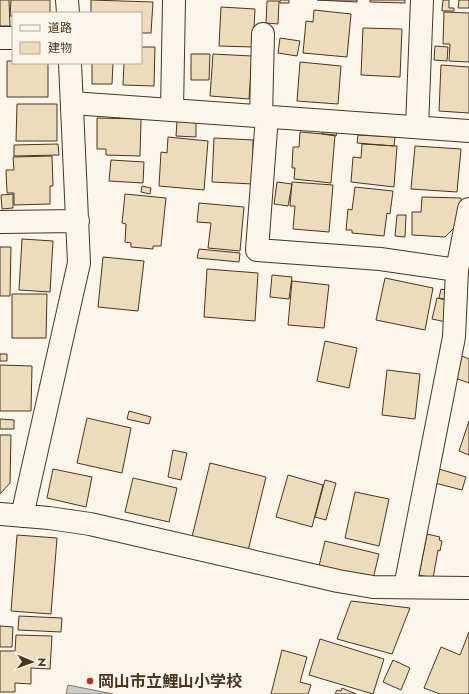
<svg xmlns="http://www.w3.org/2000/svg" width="469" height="694" font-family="Jost,'Noto Sans JP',sans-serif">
<rect width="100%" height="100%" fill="#fbf6e9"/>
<path fill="#c9cecd" stroke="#887966" d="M68 685 113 694H66Z"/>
<path fill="#ecdcbc" stroke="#4a3520" d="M0 0H9L10 26H0Z
M11 0H50V13H13V16H10Z
M91 0 153 2 151 33H141V13H91Z
M280 0H289V3H280Z
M317 0H357V2Z
M370 0H405V3L370 2Z
M443 0H449V8H454V11H442Z
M459 0H469V8H458Z
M267 1H279L278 24 266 23Z
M221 7 255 9 253 47 219 46Z
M314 10 351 14 347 57 303 53 306 21 313 22Z
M444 12 469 13V62L449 61 450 44H443Z
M363 28 402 29 400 77 361 75Z
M280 38 300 41 297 56 278 53Z
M435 46 448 47 447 61 434 60Z
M141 47H155L154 86 123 85 124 63H141Z
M191 54H210L209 80H191Z
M213 54 252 56 249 99 210 96Z
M7 61H13V63H48V97H7Z
M300 62 341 66 338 104 297 101Z
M92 63H113L112 84H92Z
M441 65 469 67V113L439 111Z
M17 104H57V141H16Z
M97 118 141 119 140 156 106 155V149H97Z
M177 121H196V137L176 136Z
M323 130 337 132 336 136 322 134Z
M300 132 335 135 331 183 294 179 295 168H292L293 147H299Z
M358 135 395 137 394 146 357 143Z
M168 137 208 141 204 190 159 186 161 152 167 153Z
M214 138 253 140V184L212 182Z
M58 144 59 155 14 156V145Z
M362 144 397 146 394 187 351 182 353 157 361 158Z
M415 146 461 149 457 192 411 189Z
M52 156 53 186H50V204L14 205V193H7L6 170H14L13 157Z
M111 160 144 162 143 183 109 181Z
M277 182 292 184 288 206 274 204Z
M292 182 333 185 329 232 293 229 295 206H290Z
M142 186 151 188 150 194 141 192Z
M355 187 393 191 390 214 387 213 384 236 352 233V230H346L348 209 352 210Z
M13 194V208L2 209 1 195Z
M125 194 166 198 161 246H153V249L131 247V243L125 242 126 224 122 223Z
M422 197 461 198V221L445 237 412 235V212H421Z
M199 203 244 207 240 251 208 248 211 223 197 222Z
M397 215H406L405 237 395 236Z
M22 239 53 241 50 292 19 290Z
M0 247H11L10 296H0Z
M199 249 240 253 239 262 197 258Z
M103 257 144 261 138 311 98 307Z
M207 269 258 273 255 321 204 317Z
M272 275 292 277 289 299 270 297Z
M385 278 433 288 425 330 376 320Z
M292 281 329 285 324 328 288 325Z
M441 289 451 291 449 300 439 298Z
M12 294H47L46 338H12Z
M437 298 450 301 446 322 432 319Z
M325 341 357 348 349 388 317 381Z
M0 354H7V361H0Z
M462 356 469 359V383L455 378Z
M0 365 32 366 31 411H0Z
M387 370 420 374 415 419 382 415Z
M129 411 151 417 149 424 127 419Z
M87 418 131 428 122 473 77 463Z
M0 419 14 420V429H0Z
M469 421V455L459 451Z
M0 435H11L10 483 0 494Z
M173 450 187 453 181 480 168 477Z
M210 463 266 477 248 551 192 537Z
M53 469 92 477 86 507 47 498Z
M439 469 466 477 462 490 435 483Z
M288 475 323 485 312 527 276 517Z
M133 478 177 488 169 522 125 512Z
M325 480 336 483 326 520 315 517Z
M355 492 389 499 379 546 345 538Z
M427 534 440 537 439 540 442 541 440 551 438 550 433 578 419 575Z
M17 535 57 538 51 614 11 611Z
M325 541 379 554 373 579 319 566Z
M351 601 410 608 392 654 337 639Z
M19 616 62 618 61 632 18 630Z
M0 626 13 627 12 647H0Z
M469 632V694H440L424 688 441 647 460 655Z
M16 635 52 636 50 669 31 668V684L15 683V692H0V651H15Z
M320 639 384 659 373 694 309 675Z
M282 650 307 657 300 682 311 685 308 694H271Z
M393 660 410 668 401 690 383 682Z
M342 688 356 694H335L337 690 341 691Z"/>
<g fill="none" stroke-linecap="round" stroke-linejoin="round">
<defs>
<path id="minor" d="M67 0 68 13
M0 38H13
M72 103 469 131
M172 110 174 0
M261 116 263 34
M267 116 257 250 380 259 457 270
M417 127 422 0
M0 222 78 221
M0 514 49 518 90 524 338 581 373 587 469 588
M22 516 79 263 70 63
M405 587 454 337 457 270 469 209"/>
</defs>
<use href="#minor" stroke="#4a3520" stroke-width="24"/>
<use href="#minor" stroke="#fbf6e9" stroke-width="22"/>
</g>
<circle fill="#c62828" stroke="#fbf6e9" stroke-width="1.5" cx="90" cy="681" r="4"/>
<g text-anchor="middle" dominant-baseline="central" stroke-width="3" stroke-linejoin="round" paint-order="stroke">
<g font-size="16" font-weight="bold" fill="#4a3520" stroke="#fbf6e9" text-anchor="start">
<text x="98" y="681">岡山市立鯉山小学校</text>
</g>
</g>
<rect x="12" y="12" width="130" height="52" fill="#fbf6e9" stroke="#b4a999"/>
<rect x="20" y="25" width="20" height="6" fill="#fbf6e9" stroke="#b4a999"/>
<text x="48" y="32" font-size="12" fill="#4a3520">道路</text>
<rect x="20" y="42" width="20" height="12" fill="#ecdcbc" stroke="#b4a999"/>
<text x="48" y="52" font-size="12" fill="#4a3520">建物</text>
<g transform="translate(32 662) rotate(92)" stroke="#fbf6e9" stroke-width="3" paint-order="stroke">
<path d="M0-3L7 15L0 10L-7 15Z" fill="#4a3520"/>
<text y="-6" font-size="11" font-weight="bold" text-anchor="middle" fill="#4a3520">N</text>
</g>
</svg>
